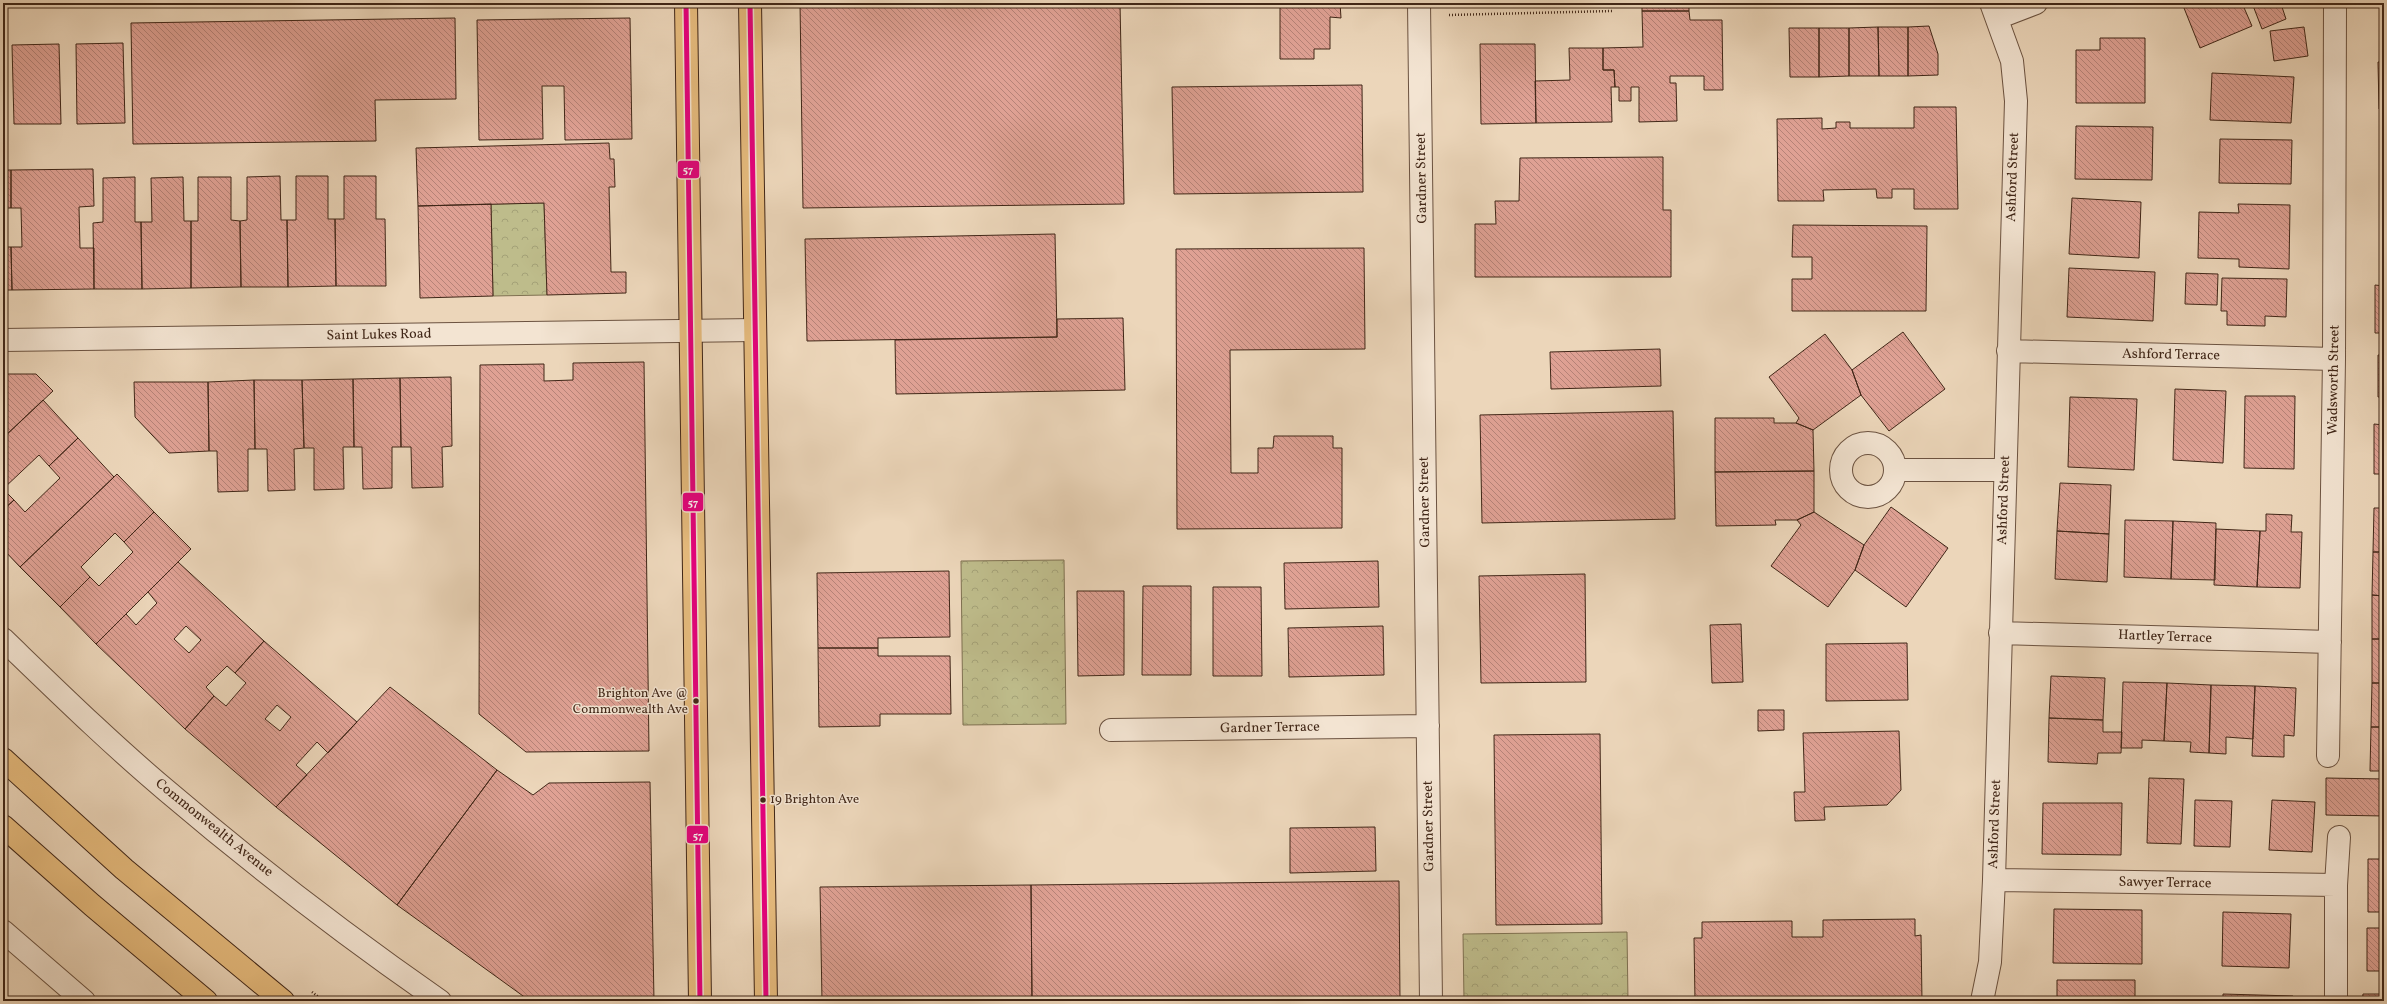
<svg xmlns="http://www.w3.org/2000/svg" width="2387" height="1004" font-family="Vollkorn,serif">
<defs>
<pattern id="forest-crowns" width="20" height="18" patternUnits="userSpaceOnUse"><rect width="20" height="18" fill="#bebc8b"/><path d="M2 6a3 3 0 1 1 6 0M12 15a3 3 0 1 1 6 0" fill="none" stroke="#a4a177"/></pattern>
<pattern id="building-back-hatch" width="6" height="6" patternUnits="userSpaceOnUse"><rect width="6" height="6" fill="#dfa194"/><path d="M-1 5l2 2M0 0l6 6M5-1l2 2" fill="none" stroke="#b68378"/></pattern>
</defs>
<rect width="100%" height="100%" fill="#ecd6ba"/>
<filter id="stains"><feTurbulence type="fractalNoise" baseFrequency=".005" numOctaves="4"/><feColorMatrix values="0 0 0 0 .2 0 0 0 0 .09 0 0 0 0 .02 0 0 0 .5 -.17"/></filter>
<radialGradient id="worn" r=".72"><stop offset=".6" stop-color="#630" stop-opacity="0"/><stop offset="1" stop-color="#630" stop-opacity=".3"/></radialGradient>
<path fill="url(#forest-crowns)" stroke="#7f7151" d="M544 203 547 295 493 296 491 204Z
M1064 560 1066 724 963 725 961 561Z
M1627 932 1628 1001H1464L1463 934Z"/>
<path fill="url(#building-back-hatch)" stroke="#402617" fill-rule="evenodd" d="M800 3H1120L1124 204 803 208Z
M1280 3H1340L1341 18 1330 17V49H1314V59H1280Z
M1642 3H1689V11H1642Z
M2182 3H2242L2252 26 2200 48Z
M2252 3H2292L2282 7 2286 19 2262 29Z
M2383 3H2384V32H2383Z
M1642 11H1689L1690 20H1722L1723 90H1704V76H1670V83H1676L1677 121 1639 122V87H1631V101H1619V87H1615L1614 70H1603V48L1643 47Z
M455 18 456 99 375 100 376 141 133 144 131 23Z
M630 18 632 139 565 140 564 86H542L543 139 479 140 477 20Z
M1929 26 1938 54V75L1908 76V27Z
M1878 27 1879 76H1849V28Z
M1878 27H1908V76H1879Z
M2304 27 2308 56 2274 61 2270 31Z
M1789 28H1819V77H1790Z
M1819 28H1849V76L1819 77Z
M2100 38H2145V103H2076V50H2100Z
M123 43 125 123 77 124 76 44Z
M59 44 61 124H14L12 45Z
M1480 44H1535L1536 123 1481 124Z
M1569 48H1603V70H1614L1615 87H1611L1612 122 1536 123 1535 81 1570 80Z
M2378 62H2384V109H2379Z
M2212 73 2294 77 2291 123 2210 120Z
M1362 85 1363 192 1174 194 1172 87Z
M1914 107H1956L1958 209H1914V189H1892V198H1877L1876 189 1823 190 1824 201H1778L1777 119 1822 118V129L1836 128V122H1850V128H1914Z
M2380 120H2384V189H2381Z
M2076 126 2153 127 2152 180 2075 179Z
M2220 139 2292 140 2291 184 2219 183Z
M609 143 610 159H614L615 187H609L611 272H626V293L547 295 544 203 418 206 416 148Z
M1663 157V210H1671V277H1475V224H1496L1495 201H1519L1520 158Z
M93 169 94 206 79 207 80 248H94V289L12 290 11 247H22L21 208H11V170Z
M3 170H11V208H3Z
M280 176 281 220H287L288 287H241L240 221 247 220V177Z
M296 176H328V219H335L336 286 288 287 287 220H296Z
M344 176H376V219H385L386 286H336L335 219H344Z
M135 177V222H141L142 289H94L93 223 103 222V178Z
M183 177 184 221H191V288L142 289 141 222H152L151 178Z
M198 177H231V220L240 221 241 287 191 288V221H198Z
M2072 198 2141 202 2139 258 2069 254Z
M491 204 493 296 420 298 418 206Z
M2238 204 2290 205 2289 269 2239 267V259L2198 258 2199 212 2239 213Z
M1793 225 1927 226 1926 311H1792V279H1812V257H1792Z
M1055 234 1057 337 807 341 805 239Z
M3 247H11L12 290H3Z
M1364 248 1365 349 1230 350 1231 473H1258V448H1273L1274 436H1333V448H1342V528L1177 529 1176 249Z
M2069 268 2155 272 2153 321 2067 317Z
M2186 273 2218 274 2217 305 2185 304Z
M2222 278 2287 279 2286 317 2265 316V326L2227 325V311H2221Z
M2375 285 2384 286V333H2375Z
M1123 318 1125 390 896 394 895 340 1057 337V319Z
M1903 332 1945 389 1889 431 1861 395 1852 370Z
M1825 334 1852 370 1861 395 1813 430 1796 423 1799 418 1769 377Z
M1660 349 1661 386 1551 389 1550 352Z
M2378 355H2384V397H2378Z
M644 362 649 751 526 752 479 714 480 365 544 364V381L573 380V363Z
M3 374H36L53 391 3 438Z
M451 377 452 446 442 447 443 487 412 488 411 447H401L400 378Z
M400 378 401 447H392V488L363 489 362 447H354L353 379Z
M353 379 354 447H343L344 489 314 490V448H304L302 380Z
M254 380 255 449H248V491L218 492 217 451H209L208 382Z
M254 380H302L304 448 294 449 295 490 268 491 267 449H255Z
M134 382H208L209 451 169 453 135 417Z
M2175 389 2226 391 2223 463 2173 460Z
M2245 396H2295L2294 469 2244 468Z
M2070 397 2137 399 2134 470 2068 467Z
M43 400 78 438 49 466 39 455 3 489 14 500 3 510V438Z
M1673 411 1675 519 1482 523 1480 415Z
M1715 418H1774V423H1796L1813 430 1814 471 1715 472Z
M2374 424 2384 425V474H2374Z
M78 438 114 477 20 567 3 549V510L14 500 25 512 60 478 49 466Z
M1814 471V512L1797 520H1775L1776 525 1716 526 1715 472Z
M117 474 154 512 124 542 115 533 81 567 90 577 60 607 20 567Z
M2060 483 2111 485 2109 534 2057 531Z
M1891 507 1948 548 1906 607 1855 570 1864 545Z
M2374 508H2384V552H2373Z
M154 512 191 549 96 644 60 607 90 577 99 586 133 552 124 542Z
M1814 512 1864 545 1855 570 1828 607 1771 566 1801 525 1797 520Z
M2266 514 2292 515 2291 532H2302L2300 588 2257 587 2260 531H2266Z
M2125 520 2173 521 2171 579 2124 577Z
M2173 521 2216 523 2215 580 2171 579Z
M2216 529 2260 531 2257 587 2214 585Z
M2057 531 2109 534 2107 582 2055 579Z
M2373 552H2384V596L2372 595Z
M1378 561 1379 607 1285 609 1284 563Z
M178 562 264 641 235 673 227 666 206 687 214 696 185 729 96 644 126 614 136 625 157 603 148 592ZM186 626 201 640 189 653 174 639Z
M949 571 950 637 878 638V648H818L817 573Z
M1585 574 1586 682 1481 683 1479 576Z
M1143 586H1191V675H1142Z
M1213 587H1261L1262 676H1213Z
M1077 591H1124V675L1078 676Z
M2372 595 2384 596V639H2372Z
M1741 624 1743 682 1712 683 1710 625Z
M1383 626 1384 675 1289 677 1288 628Z
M2372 639H2384V683H2372Z
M264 641 357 722 328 753 317 742 296 765 307 775 276 807 185 729 214 696 226 706 246 683 235 673ZM277 705 291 717 280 731 265 719Z
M1907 643 1908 700 1826 701V644Z
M818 648H878V656H950L951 714H880V726L819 727Z
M2051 676 2105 678 2103 720 2049 718Z
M2123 682 2167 683 2164 741 2142 740V748H2121Z
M2167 683 2211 685 2209 753 2190 752 2191 742 2164 741Z
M2372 683H2384V727H2371Z
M2211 685 2255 686 2253 739 2226 737V754L2209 753Z
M2255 686 2296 688 2294 736 2284 735V757L2252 756Z
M390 687 497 770 397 905 276 807Z
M1758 710H1784V730L1758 731Z
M2049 718 2103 720V732H2122L2121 753H2098L2097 764 2048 762Z
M2371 727H2384V771H2370Z
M1899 731 1901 790 1887 805 1824 807 1825 820 1795 821 1794 792H1805L1803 733Z
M1600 734 1602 924 1496 925 1494 735Z
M497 770 533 795 549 783 650 782 654 1001H530L397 905Z
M2149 778 2184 779 2181 844 2147 843Z
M2326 778 2384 779V816L2326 815Z
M2195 800 2232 801 2230 847 2194 846Z
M2272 800 2315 802 2312 852 2269 850Z
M2043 803H2122L2121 855 2042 854Z
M1375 827 1376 871 1290 873V828Z
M2368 859H2384V912H2368Z
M1399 881 1400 1001H1032L1031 885Z
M1031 885 1032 1001H822L820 887Z
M2054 909 2142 910V964L2053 963Z
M2223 912 2291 914 2289 968 2222 966Z
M1915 919V936L1921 935 1922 1001H1695L1694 938H1702V922L1792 921V937H1823V920Z
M2367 928H2384V971H2367Z
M2057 980H2135V1001H2057Z
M2223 994 2293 996V1001H2223Z
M2363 994H2384V1001H2362Z"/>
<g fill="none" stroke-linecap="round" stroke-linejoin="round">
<defs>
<path id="minor" d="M1419 3 1431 1001
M1997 18 2036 3
M3 340 755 330
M2008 351 2334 359
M1841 470a27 27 0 1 1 54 0a27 27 0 1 1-54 0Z
M1895 470H2005
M2000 633 2330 642
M3 639C57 691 110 743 167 791 254 865 346 936 440 1001
M1111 730 1428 726
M2328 756 2334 359 2335 3
M1994 880 2336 885
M3 931 84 1001
M1982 1001 1990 962 1994 880 2016 101 2012 61 1991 3
M2336 1001V885L2339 837"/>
<path id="major" d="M686 3 700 1001
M750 3 766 1001
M3 759 124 869 283 1001
M3 826 92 905 206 1001"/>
</defs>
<use href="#minor" stroke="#6b5240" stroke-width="24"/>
<use href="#major" stroke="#402617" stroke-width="24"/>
<path stroke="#402617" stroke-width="2.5" stroke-dasharray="1 2" stroke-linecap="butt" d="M1449 15 1612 11
M312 992 324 1001"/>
<use href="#minor" stroke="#f3e4d2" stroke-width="22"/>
<use href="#major" stroke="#e6bb7d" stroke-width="22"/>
<defs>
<path id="bus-1" d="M686 3 700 1001
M750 3 766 1001"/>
</defs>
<use href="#bus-1" stroke="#f3e4d2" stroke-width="8"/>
<use href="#bus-1" stroke="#e5007d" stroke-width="5"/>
</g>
<g fill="#402617" stroke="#f3e4d2" stroke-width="1.5">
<circle cx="696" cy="701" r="3.5"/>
<circle cx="763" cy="800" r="3.5"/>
</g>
<g text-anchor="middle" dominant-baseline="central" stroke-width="3" stroke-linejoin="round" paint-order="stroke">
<g font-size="13" fill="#402617" stroke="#f3e4d2" text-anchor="end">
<text x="688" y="694">Brighton Ave @<tspan x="688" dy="16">Commonwealth Ave</tspan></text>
<text x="770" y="800" text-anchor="start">19 Brighton Ave</text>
</g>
<g font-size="14" fill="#402617" stroke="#f3e4d2">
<text transform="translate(2013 177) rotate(-88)">Ashford Street</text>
<text transform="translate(1422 178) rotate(-91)">Gardner Street</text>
<text transform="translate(379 335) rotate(-1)">Saint Lukes Road</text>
<text transform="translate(2171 355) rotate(1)">Ashford Terrace</text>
<text transform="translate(2334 380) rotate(-89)">Wadsworth Street</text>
<text transform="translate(2004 500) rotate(-88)">Ashford Street</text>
<text transform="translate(1425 502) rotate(-91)">Gardner Street</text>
<text transform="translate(2165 637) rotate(2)">Hartley Terrace</text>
<text transform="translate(1270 728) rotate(-1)">Gardner Terrace</text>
<text transform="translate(1995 824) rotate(-88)">Ashford Street</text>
<text transform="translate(1429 826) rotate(-91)">Gardner Street</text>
<text transform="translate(214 828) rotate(39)">Commonwealth Avenue</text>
<text transform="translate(2165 883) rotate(1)">Sawyer Terrace</text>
</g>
</g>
<g stroke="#f3e4d2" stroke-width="1.5">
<rect x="677" y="160" width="23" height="19" rx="4" fill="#e5007d"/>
<rect x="682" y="492" width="22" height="20" rx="4" fill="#e5007d"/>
<rect x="686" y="825" width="23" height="19" rx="4" fill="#e5007d"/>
</g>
<g font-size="11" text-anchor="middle" font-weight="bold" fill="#fff">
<text x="688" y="173">57</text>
<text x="693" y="506">57</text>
<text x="698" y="839">57</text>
</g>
<rect width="2387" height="1004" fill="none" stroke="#ecd6ba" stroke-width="16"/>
<rect x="4" y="4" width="2379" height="996" fill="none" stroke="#402617" stroke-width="2"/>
<rect x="8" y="8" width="2371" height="988" fill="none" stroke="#402617"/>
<rect width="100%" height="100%" filter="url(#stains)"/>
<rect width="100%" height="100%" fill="url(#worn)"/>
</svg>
